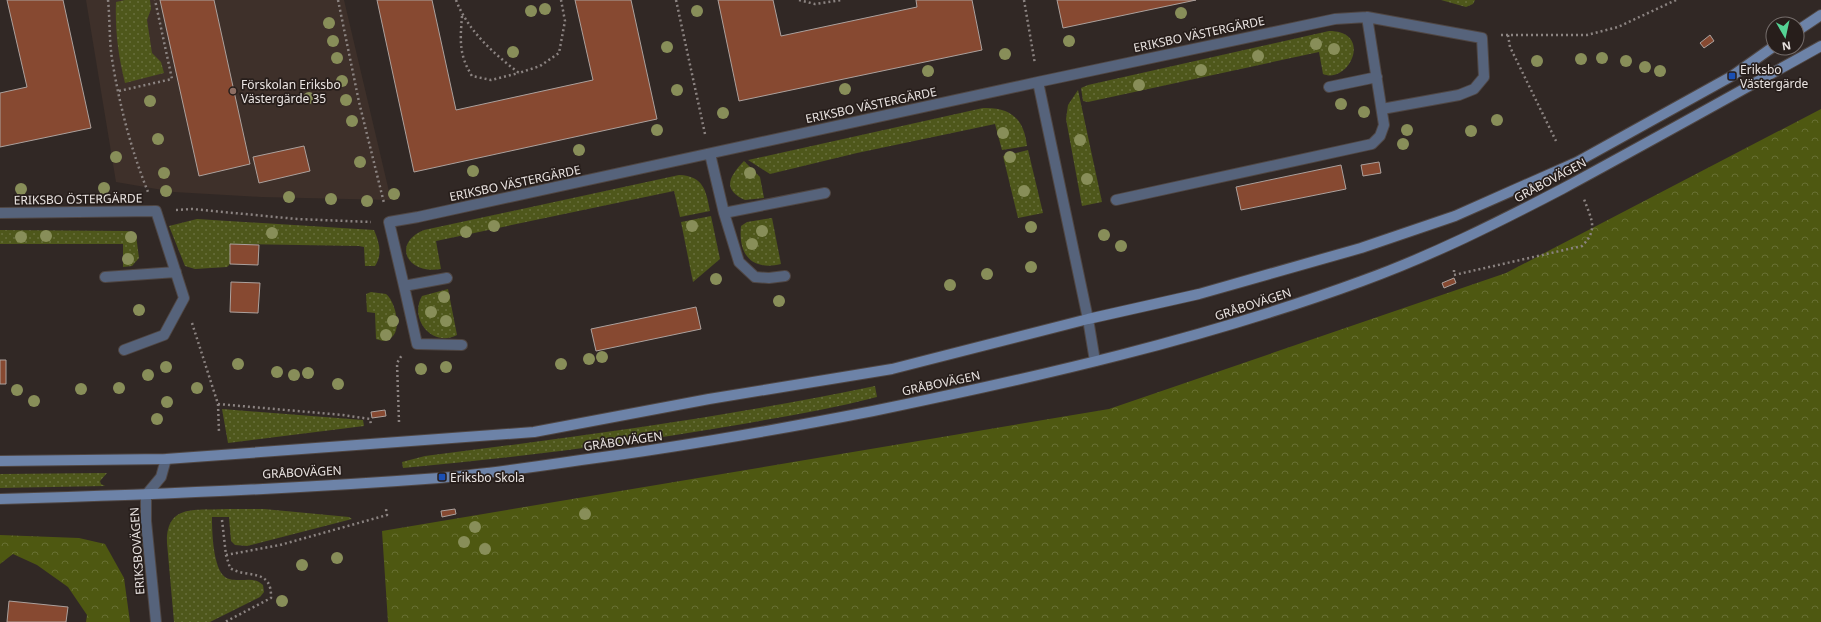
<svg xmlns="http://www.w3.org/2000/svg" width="1821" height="622" font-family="'Noto Sans',sans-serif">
<defs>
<pattern id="grass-dots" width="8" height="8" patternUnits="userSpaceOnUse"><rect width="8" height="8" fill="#4e571b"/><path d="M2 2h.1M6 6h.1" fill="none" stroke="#686f3c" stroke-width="1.8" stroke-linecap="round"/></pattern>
<pattern id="forest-crowns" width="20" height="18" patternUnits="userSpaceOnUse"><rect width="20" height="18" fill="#4e5811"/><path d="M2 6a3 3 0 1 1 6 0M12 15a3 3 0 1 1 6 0" fill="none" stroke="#687033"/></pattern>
</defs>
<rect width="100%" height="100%" fill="#312825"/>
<path fill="#3e302a" d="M86 0H344L391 200 261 197 174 192 116 182Z"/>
<path fill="url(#grass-dots)" d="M125 0H150L151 9 147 20 152 53 161 62 164 73 125 83C118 55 115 30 116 2Z
M1441 0H1475L1473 4 1466 7Z
M1329 31C1374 31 1349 85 1323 74L1319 52 1088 102 1083 101 1081 88 1088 85Z
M1078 90 1102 202 1082 206 1066 119 1068 105Z
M983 108C1011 107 1024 119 1027 146L1002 150 995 124 857 153 770 174 748 160Z
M1028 150 1043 213 1018 218 1003 156Z
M744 161 760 177 764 198 745 200C721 189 730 176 744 161Z
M679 175C704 176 706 191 710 211L680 217 674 191 436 241 441 269C406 275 392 243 424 230Z
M711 216 720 259 693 282 681 222Z
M772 218 781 264C752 271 738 255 741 226L747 222Z
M197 219 374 230C379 242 383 254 375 266H365L364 247 359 246 231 244 230 264 227 267 195 269 185 266 169 226Z
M0 230 128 231 136 235 139 258 132 266 123 267V244H0Z
M448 289 457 335C431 348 409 318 422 296Z
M371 292 386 294C395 301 402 328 392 337 390 339 386 340 383 341L376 339 375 313 367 312 366 294Z
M875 386 877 397C827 410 776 418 725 427 618 445 511 458 403 468L402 462 425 456C576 437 726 417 875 386Z
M222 409 363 420 364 426 228 443Z
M107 473 100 481 101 484 105 486 0 488V474Z
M226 509H264L349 517 352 519 247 546 235 545 231 541 229 517H212C212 532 213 568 225 577 229 580 235 580 240 580 248 580 256 578 263 585L264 592 260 597 210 622H174L167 543C166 503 196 511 226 509Z"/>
<path fill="url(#forest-crowns)" d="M1821 109V622H388L382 531 1109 409 1506 273Z
M0 535 79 538 105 544 124 578 130 622H86L87 615 68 587 37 565 13 554 0 564Z"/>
<path fill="#874931" stroke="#aca19d" d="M7 0H63L91 128 0 147V93L27 87Z
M160 0H214L250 164 199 176Z
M377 0H432L456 110 593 80 575 0H631L657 119 414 172Z
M718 0H773L781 36 917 7 916 0H972L982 50 739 101Z
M1057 0H1196L1063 28Z
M1710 35 1714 41 1704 48 1700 43Z
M304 146 310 171 259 183 253 157Z
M1379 162 1381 173 1363 176 1361 165Z
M1341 165 1346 189 1241 210 1236 187Z
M230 244 259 245 258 265 230 264Z
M1454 278 1456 283 1444 288 1442 283Z
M231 282 260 283 258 313 230 312Z
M696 307 701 329 596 351 591 329Z
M0 360H6V384H0Z
M385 410 386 416 372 418 371 412Z
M455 509 456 514 442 517 441 511Z
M9 601 68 607 66 622H7Z"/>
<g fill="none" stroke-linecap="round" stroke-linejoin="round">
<defs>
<path id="minor" d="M1038 82 1088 319 1095 361
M1329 87 1377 77
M710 154 724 213 739 262 755 277 769 278 785 276
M1116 200 1372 144 1380 136 1384 125 1367 17
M0 213 156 211 184 298 164 335 124 350
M724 213 825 193
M105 277 176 272
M447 278 404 286 389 222 418 217 1038 82 1335 19 1367 17 1482 38 1484 77 1474 89 1459 95 1382 109
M404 286 417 344 462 345
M156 622 146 521V495L161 477 166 459"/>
<path id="secondary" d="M1797 31 1821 15
M0 461 166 459 534 432 709 399 892 369 1088 319 1199 294 1361 248 1455 216 1577 162 1732 76 1773 47
M0 499C146 495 293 489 439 478 487 474 534 467 581 460 679 447 776 430 873 411 1038 377 1204 339 1362 281 1431 256 1497 223 1562 189 1649 142 1735 94 1821 46"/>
</defs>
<use href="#minor" stroke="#4f4643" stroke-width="12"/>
<use href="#secondary" stroke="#4f4643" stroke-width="12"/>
<path stroke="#8b8381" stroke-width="2.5" stroke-dasharray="2 3" stroke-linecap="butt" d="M108 0C110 19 109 39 112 59 119 103 131 150 148 192
M338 0 359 102 384 203
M456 0C468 31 493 53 519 73L540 66 559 53 565 21 561 0
M676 0 705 134
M799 0 815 4 842 0
M1024 0 1035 64
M462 16C460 41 459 55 472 76L491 80 519 73
M1501 35H1587L1618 27 1676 0
M1508 35 1510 47 1556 141
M119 91 172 79 155 0
M176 210 192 209 297 219 371 222
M1454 270V275L1582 246C1599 229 1591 219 1584 199
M192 323 218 404 219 433
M218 404 343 415 370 419 371 425
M399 422 397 363 402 355
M222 520 226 555 230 568C247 579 272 567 271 598L225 622
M226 555 280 545 387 515 386 509"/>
<use href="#minor" stroke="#56637b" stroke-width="10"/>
<use href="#secondary" stroke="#6d83a8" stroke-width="10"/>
</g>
<g fill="#888e59">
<circle cx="545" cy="9" r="6"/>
<circle cx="531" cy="11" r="6"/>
<circle cx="697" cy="11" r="6"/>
<circle cx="1181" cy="13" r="6"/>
<circle cx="329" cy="23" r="6"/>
<circle cx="333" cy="41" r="6"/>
<circle cx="1069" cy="41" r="6"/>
<circle cx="1316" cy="44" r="6"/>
<circle cx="667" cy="47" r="6"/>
<circle cx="1334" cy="49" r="6"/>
<circle cx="513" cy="52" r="6"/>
<circle cx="1005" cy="54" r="6"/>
<circle cx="1258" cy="56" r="6"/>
<circle cx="337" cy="58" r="6"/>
<circle cx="1602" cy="58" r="6"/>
<circle cx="1581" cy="59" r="6"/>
<circle cx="1537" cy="61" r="6"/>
<circle cx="1626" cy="61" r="6"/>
<circle cx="1645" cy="67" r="6"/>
<circle cx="1201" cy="70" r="6"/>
<circle cx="928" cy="71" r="6"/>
<circle cx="1660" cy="71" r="6"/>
<circle cx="342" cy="81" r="6"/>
<circle cx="1139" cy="85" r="6"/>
<circle cx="845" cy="89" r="6"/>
<circle cx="677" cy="90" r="6"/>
<circle cx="309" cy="98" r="6"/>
<circle cx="346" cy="100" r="6"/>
<circle cx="150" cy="101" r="6"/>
<circle cx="1341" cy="104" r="6"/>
<circle cx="1364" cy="112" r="6"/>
<circle cx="723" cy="113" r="6"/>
<circle cx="1497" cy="120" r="6"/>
<circle cx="352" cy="121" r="6"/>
<circle cx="657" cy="130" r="6"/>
<circle cx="1407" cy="130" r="6"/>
<circle cx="1471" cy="131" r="6"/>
<circle cx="1003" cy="133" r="6"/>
<circle cx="158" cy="139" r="6"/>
<circle cx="1080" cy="140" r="6"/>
<circle cx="1403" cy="144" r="6"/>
<circle cx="579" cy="150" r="6"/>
<circle cx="116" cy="157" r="6"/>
<circle cx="1010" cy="157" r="6"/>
<circle cx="360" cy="162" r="6"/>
<circle cx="473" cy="171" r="6"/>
<circle cx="164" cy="173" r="6"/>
<circle cx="750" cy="173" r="6"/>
<circle cx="1087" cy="179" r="6"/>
<circle cx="104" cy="188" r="6"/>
<circle cx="21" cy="189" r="6"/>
<circle cx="166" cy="191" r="6"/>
<circle cx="1024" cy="191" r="6"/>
<circle cx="394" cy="194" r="6"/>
<circle cx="289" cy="197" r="6"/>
<circle cx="331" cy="199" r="6"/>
<circle cx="367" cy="201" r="6"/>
<circle cx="494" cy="226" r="6"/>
<circle cx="692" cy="226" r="6"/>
<circle cx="1031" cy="227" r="6"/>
<circle cx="762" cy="231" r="6"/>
<circle cx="466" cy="232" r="6"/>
<circle cx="272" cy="233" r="6"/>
<circle cx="1104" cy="235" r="6"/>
<circle cx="46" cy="236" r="6"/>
<circle cx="21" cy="237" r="6"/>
<circle cx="131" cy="237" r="6"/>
<circle cx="752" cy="244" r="6"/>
<circle cx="1121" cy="246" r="6"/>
<circle cx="128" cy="259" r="6"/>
<circle cx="1031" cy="267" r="6"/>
<circle cx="987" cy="274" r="6"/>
<circle cx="716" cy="279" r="6"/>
<circle cx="950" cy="285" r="6"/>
<circle cx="444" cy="297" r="6"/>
<circle cx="779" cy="301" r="6"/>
<circle cx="139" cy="310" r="6"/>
<circle cx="431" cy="312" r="6"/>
<circle cx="393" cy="321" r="6"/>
<circle cx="446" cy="321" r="6"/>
<circle cx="386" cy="335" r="6"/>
<circle cx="602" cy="357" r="6"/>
<circle cx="589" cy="359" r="6"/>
<circle cx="238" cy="364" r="6"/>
<circle cx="561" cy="364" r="6"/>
<circle cx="166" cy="367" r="6"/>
<circle cx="446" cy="367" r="6"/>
<circle cx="421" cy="369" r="6"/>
<circle cx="277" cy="372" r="6"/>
<circle cx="308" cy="373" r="6"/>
<circle cx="148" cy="375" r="6"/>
<circle cx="294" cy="375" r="6"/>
<circle cx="338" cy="384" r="6"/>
<circle cx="119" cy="388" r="6"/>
<circle cx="197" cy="388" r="6"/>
<circle cx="81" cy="389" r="6"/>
<circle cx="17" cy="390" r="6"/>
<circle cx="34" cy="401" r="6"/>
<circle cx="167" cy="402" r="6"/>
<circle cx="157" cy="419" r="6"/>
<circle cx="585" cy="514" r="6"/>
<circle cx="475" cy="527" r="6"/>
<circle cx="464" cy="542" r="6"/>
<circle cx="485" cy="549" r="6"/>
<circle cx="337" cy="558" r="6"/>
<circle cx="302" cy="565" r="6"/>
<circle cx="282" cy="601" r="6"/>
</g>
<g fill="#1a4fb4" stroke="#271e1b" stroke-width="1.5">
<rect x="1728" y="72" width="8" height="8" rx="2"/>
<rect x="438" y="473" width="8" height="8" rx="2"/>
</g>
<circle fill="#8d6e63" stroke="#271e1b" stroke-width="1.5" cx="233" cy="91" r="4"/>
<g text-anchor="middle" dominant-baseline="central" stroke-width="3.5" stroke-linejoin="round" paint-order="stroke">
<g font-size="12" fill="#eae4e2" stroke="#271e1b">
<text transform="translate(1199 34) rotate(-12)">ERIKSBO VÄSTERGÄRDE</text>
<text transform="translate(871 105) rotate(-12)">ERIKSBO VÄSTERGÄRDE</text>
<text transform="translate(1550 180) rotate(-28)">GRÅBOVÄGEN</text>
<text transform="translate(515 183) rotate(-12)">ERIKSBO VÄSTERGÄRDE</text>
<text transform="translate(78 199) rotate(-1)">ERIKSBO ÖSTERGÄRDE</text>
<text transform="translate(1253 304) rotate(-18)">GRÅBOVÄGEN</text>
<text transform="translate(941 383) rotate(-12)">GRÅBOVÄGEN</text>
<text transform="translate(623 441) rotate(-8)">GRÅBOVÄGEN</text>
<text transform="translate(302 472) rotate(-3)">GRÅBOVÄGEN</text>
<text transform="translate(137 551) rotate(-94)">ERIKSBOVÄGEN</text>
</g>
<g font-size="12" fill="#eae4e2" stroke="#271e1b" text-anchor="start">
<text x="1740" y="69">Eriksbo<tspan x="1740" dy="14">Västergärde</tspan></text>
<text x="241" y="84">Förskolan Eriksbo<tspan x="241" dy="14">Västergärde 35</tspan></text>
<text x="450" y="477">Eriksbo Skola</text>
</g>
</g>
<g transform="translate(1785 36) rotate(171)"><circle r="19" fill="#271e1b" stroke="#756d6b"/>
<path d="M0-3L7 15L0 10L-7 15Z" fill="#55d395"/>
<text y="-6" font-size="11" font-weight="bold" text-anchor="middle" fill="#eae4e2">N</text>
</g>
</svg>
